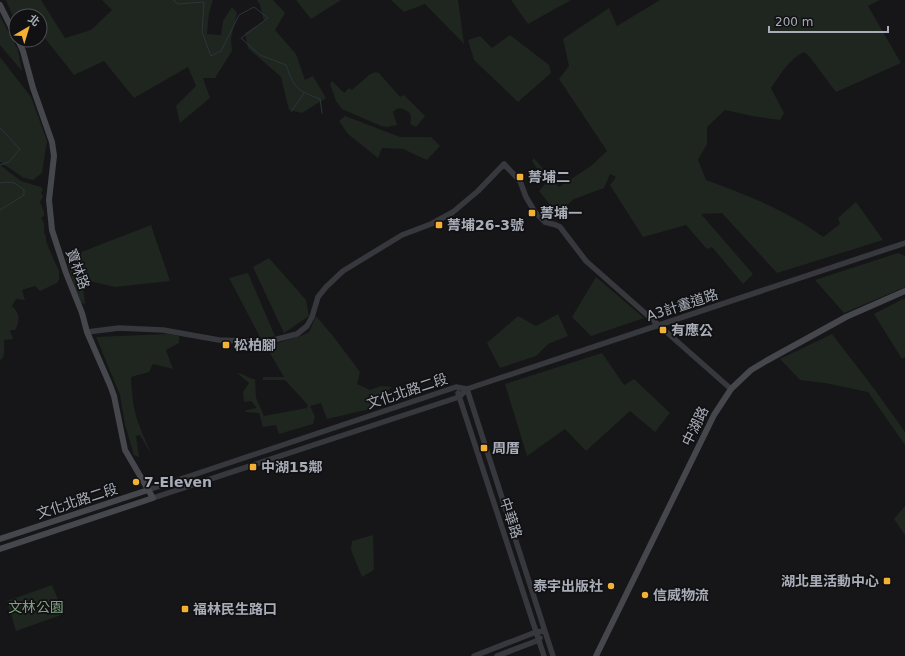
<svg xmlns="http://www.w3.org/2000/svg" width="905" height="656" font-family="'DejaVu Sans','Noto Sans TC',sans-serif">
<rect width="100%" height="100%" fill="#161618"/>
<path fill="#1e261f" d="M6 0H41L65 38 91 30 112 10 102 0H213L209 13 207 34 221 35 223 21 232 7 237 13 231 39 232 51 215 78H203L210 98 180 123 176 106 196 86 188 67 134 98 104 61 74 75 40 32V16H16V24Z
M257 0H273L285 13 275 30 296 54 305 80 313 76 326 98 302 113 289 110 281 77 248 48 245 33 264 21 260 5Z
M296 0H341L311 19Z
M391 0H458L464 44 425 4 404 12Z
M511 0H571L528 24Z
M660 0H880L868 6 901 63 836 92 809 56 804 52C789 59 780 75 771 88L784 113 780 120 752 116 725 110 707 127V144L698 160 706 180C745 194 790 212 823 237L840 224 838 218 856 202 883 240 777 273 722 213 701 214 753 274 743 284 712 247 707 249 686 225 643 237 610 185 616 177 610 174 604 188 574 199 557 214 539 191 546 183 532 161 534 158 559 187 591 166 607 151 559 79 569 66 563 39 609 8 617 26Z
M0 16 18 50 22 71 0 45Z
M510 35 549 65 551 73 518 102 474 60 468 40 480 36 492 48Z
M0 57 31 97 47 141 42 173 33 180 24 178 0 162Z
M375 72 379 73 400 97 404 95 425 116 416 127 410 124 411 119 410 113C403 109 400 105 393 112L397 125 387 127 381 126 342 109 336 101 330 84 332 81 344 93 349 88 352 90 370 74Z
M345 116 400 137H431L440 146 427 160 403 149 382 148 378 158 348 134 339 121Z
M0 165 21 181 41 187 43 190 41 192 43 197 40 202 44 212V216L41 218 44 223V233L46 236V241L53 258 59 271V280L57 283 40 291 35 286 22 290 25 300 16 299 12 306C20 313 20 321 15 330H10L13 339 4 340V354L3 358 0 360Z
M151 225 170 281 115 287 89 281 83 287 85 304 79 302 66 258Z
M898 253 905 256V287L844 313 815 280Z
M269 258 306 300 309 316 284 333 253 267Z
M248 273 275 336 261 339 229 278Z
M596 277 644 318 591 336 572 317Z
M905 298V357L902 359 874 314Z
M558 314 568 336 548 344 536 356 500 368 487 343 518 316 536 326Z
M316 316 333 336 360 372 357 384 370 390 381 386 392 387 386 392 373 400 370 409 327 419 321 403 310 406 315 417 313 424 279 434 276 425 263 427 259 413 244 412 247 410 257 408 251 401 244 402 243 392 249 383 237 373C244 373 248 379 255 379L256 398 264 416 307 408 308 405 285 380H263V377H284L267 348 278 343 303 335 309 332Z
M168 334 179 336V343L166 350 173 369 153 364 149 372 131 377C132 394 133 411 140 427 143 436 148 445 151 454L140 435 136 436 139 457 134 455 125 425 120 395 96 337Z
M832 334 875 390 905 432V445L868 392 825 383 800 380 780 359Z
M602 353 624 385 634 379 670 413 655 432 630 411 586 451 565 429 527 456 505 384Z
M905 506V535L894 519Z
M373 535 374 570 362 577 351 550 352 541Z
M52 585 64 614 16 631 7 601Z"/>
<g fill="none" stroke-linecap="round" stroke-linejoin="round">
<path stroke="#2c353c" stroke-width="1" d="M173 0 178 4 204 2 202 32 211 56 221 51 239 15 254 7 268 18 241 38 260 55 286 65C295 89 296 90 320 99L322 113
M291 112 304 93
M0 128 20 149 9 162 0 165
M0 183C13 181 14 182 24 190V195L0 210"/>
<path stroke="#37383d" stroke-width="5.5" d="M87 332 119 328 163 330 219 340 266 342 297 334 307 326 312 317 318 297 326 287 343 271 402 235 431 224 453 212 478 191 504 164 520 181 526 197 535 212 545 222 556 225 560 227 586 261 731 389
M467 389 553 656
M458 393 544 656
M148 490 456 387 467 389
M153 498 459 397 467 389 905 243
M474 656 536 632 545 631
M497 656 539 640 540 638"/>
<path stroke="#45474d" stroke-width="6" d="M0 5 16 37
M0 539 148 490
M0 549 153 498 125 450 114 396 110 385 87 332 82 313 66 273 52 230 49 200 54 156 52 142 33 88 23 51 18 40
M596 656 714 415 731 389 751 370 766 361 846 317 905 291"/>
</g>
<g fill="#f2b134" stroke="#111113" stroke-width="1.5">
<rect x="516" y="173" width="8" height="8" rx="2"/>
<rect x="528" y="209" width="8" height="8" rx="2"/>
<rect x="435" y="221" width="8" height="8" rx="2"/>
<rect x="659" y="326" width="8" height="8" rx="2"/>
<rect x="222" y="341" width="8" height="8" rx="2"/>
<rect x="480" y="444" width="8" height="8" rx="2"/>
<rect x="249" y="463" width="8" height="8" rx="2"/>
<circle cx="136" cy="482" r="4"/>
<rect x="883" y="577" width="8" height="8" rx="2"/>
<circle cx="611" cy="586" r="4"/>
<circle cx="645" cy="595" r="4"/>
<rect x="181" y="605" width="8" height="8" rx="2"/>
</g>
<g text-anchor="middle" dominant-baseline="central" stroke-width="3.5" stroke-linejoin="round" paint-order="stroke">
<g font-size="14" font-weight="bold" fill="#a8adb8" stroke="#111113" text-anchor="start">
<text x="528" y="177">菁埔二</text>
<text x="540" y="213">菁埔一</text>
<text x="447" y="225">菁埔26-3號</text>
<text x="671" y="330">有應公</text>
<text x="234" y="345">松柏腳</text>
<text x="492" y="448">周厝</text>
<text x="261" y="467">中湖15鄰</text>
<text x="144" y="482">7-Eleven</text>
<text x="879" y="581" text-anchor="end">湖北里活動中心</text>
<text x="603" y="586" text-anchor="end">泰宇出版社</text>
<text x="653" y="595">信威物流</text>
<text x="193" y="609">福林民生路口</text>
</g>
<g font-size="14" fill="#a8adb8" stroke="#111113">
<text transform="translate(78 269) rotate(70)">寶林路</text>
<text transform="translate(682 305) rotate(-18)">A3計畫道路</text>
<text transform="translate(407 391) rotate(-18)">文化北路二段</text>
<text transform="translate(695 426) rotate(-64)">中湖路</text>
<text transform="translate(77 501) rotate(-18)">文化北路二段</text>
<text transform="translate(511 518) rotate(72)">中華路</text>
</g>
<g font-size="14" fill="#7fa381" stroke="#111113">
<text x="36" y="607">文林公園</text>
</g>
</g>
<g transform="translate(28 28) rotate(38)"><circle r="19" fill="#111113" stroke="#4d4f55"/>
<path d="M0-3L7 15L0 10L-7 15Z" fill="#f2b134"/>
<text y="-6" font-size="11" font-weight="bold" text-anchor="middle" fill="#a8adb8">北</text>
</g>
<path d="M769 26v6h119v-6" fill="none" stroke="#a8adb8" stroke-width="2"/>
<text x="775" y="26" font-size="12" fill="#a8adb8" stroke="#111113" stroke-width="3" paint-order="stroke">200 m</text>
</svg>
